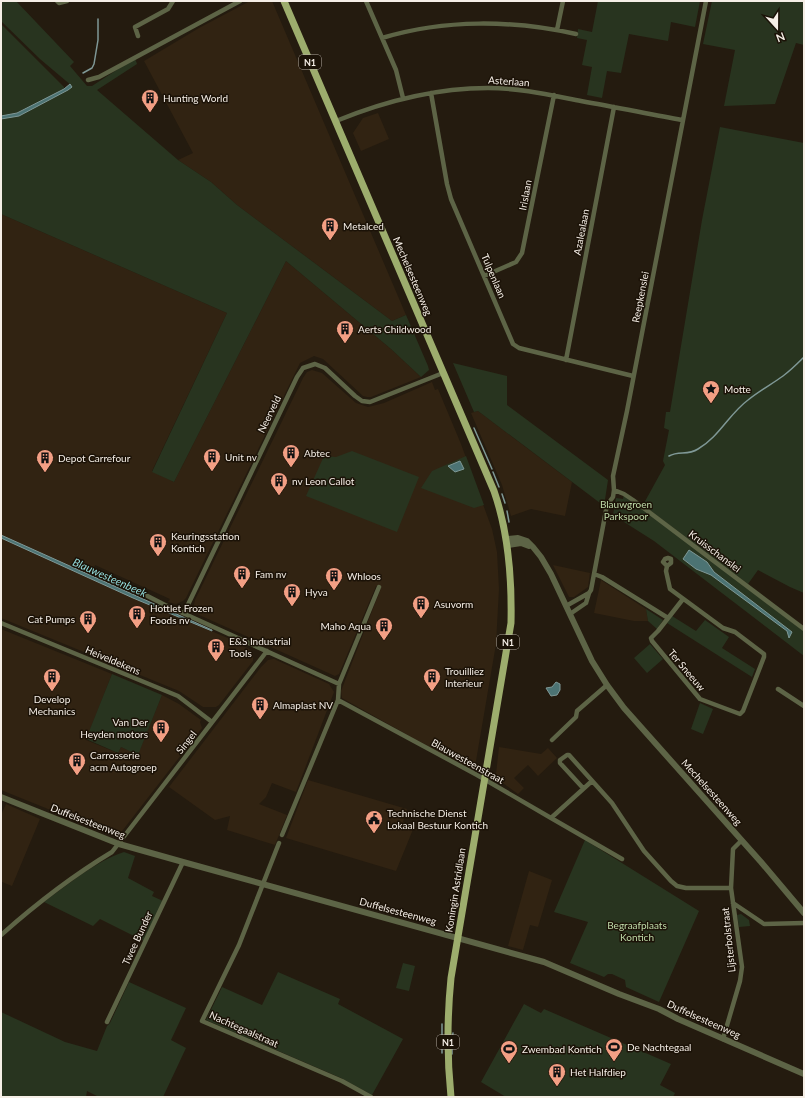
<svg xmlns="http://www.w3.org/2000/svg" width="805" height="1098" font-family="Lato,sans-serif">
<rect width="100%" height="100%" fill="#241b0f"/>
<path fill="#312312" d="M250 1H272L406 315 392 321 237 205 211 182 178 160 193 153 144 61 199 28Z
M378 113 389 139 361 151 353 133 363 118Z
M1 214 227 313 152 471 174 482 286 261 391 349 421 377 371 397H367L363 396 323 359 314 356 300 363 186 598 183 601 176 604 168 602 170 599 95 565 91 575 1 535Z
M312 370 322 373 356 403 368 407 384 403 432 382 435 390 438 389 461 444 492 529 497 552 499 589 496 644 476 761 470 768 413 738 342 698 341 691 381 588 376 586 339 674 335 676 197 614 195 612 194 605 195 600 303 378 307 372Z
M478 411 572 482 565 516 531 509 511 516 502 485 471 413Z
M1 538 133 598 230 639 251 650 253 655V661L219 705 216 707H203L179 691 1 618Z
M553 565 590 573 588 587 574 597H569Z
M601 580 646 609 648 621H634L594 613Z
M1 629 112 674 86 740 118 753 121 747 138 754 162 695 179 704 201 720 200 722 202 728 119 835H117L53 811 1 790Z
M274 659 329 684 334 692 296 792 272 783 266 797 259 804 287 815 275 845 227 830 230 816 215 820 169 787 261 667 268 660Z
M499 747 541 754 548 748 557 758 538 776 528 765 514 778 524 788 518 794 503 783 496 774Z
M308 780 407 809 403 822 414 827 396 871 286 838Z
M6 804 40 819 12 886 2 882 1 885V815Z
M529 871 552 880 538 927 530 925 523 950 508 946Z"/>
<path fill="#28341f" d="M1 1H16L74 62 70 66 87 86H92L135 58 137 64 97 90 178 160 211 182 237 205 392 321 406 315 428 366 429 370 421 377 391 349 286 261 174 482 152 472 227 313 1 214V119L19 116 68 90 72 86 40 59 1 21Z
M598 1H700L695 27 671 22 668 41 629 34 621 73 607 71 602 98 587 95 592 67 582 65 587 40 577 38 578 29 592 32Z
M712 1H804V45L796 43 775 104 724 106 735 50 703 44Z
M1 24 64 87V89L17 113 1 116Z
M720 127 804 143V593L790 587 758 570 748 584 643 505 665 465 663 461 669 430 664 428 666 412H670L702 220Z
M453 363 507 376V405L608 480 604 506 478 411 474 412Z
M352 451 419 477 397 532 306 496 324 456 336 457Z
M466 456 484 505 474 508 421 488 432 471Z
M624 494 804 630V656L654 541 613 515 616 498 623 499Z
M646 609 663 620 657 629 648 621Z
M672 616 696 631 705 620 729 637 722 648 755 669 752 677 667 623Z
M650 644 663 659 647 673 634 658Z
M112 674 162 695 138 755 121 747 118 753 86 739Z
M700 703 713 709 703 734 691 729Z
M585 840 699 911 659 1002 626 987 625 980 612 974H608L604 977 570 963 588 922 554 912Z
M124 852 135 856 128 878 154 892 152 896 163 901 144 941 100 919 93 926 44 902C69 884 94 862 124 852Z
M741 914 749 920 750 926 739 927 737 915Z
M403 963 415 966 409 991 396 988Z
M278 972 340 999 338 1004 403 1039 372 1095 341 1078 206 1020 222 987 262 1005Z
M129 982 186 1008 171 1040 186 1048 163 1097H99L87 1091 86 1097H1V1012L65 1042 97 1051 107 1026 110 1023Z
M524 1004 541 1013 544 1009 671 1064 660 1085 675 1093 673 1097H506L481 1082Z"/>
<path fill="#4c7373" stroke="#7f9896" d="M70 84 72 87 68 90 19 116 1 119V116L17 113 64 89Z
M460 461 464 469 455 472 448 466Z
M1 535 212 630V631L133 598 1 538Z
M689 550 707 562 714 572 792 632 789 638 787 631 711 575 696 569 683 559Z
M556 682 560 684V690L557 695 551 696 546 688 552 687Z"/>
<g fill="none" stroke-linecap="round" stroke-linejoin="round">
<path stroke="#7f9896" stroke-width="1.5" d="M83 73 92 68 94 64 98 40V19
M474 428 492 469
M669 456C679 450 687 456 698 449 719 437 729 414 748 400 759 391 772 384 783 376 791 370 797 364 804 357
M493 472 499 487
M502 494 505 503
M507 511 509 522
M452 1040 453 1033
M442 1053V1024
M452 1054V1045"/>
<path stroke="#5d6446" stroke-width="4.5" d="M57 1 59 3 67 1
M366 1 396 70 403 98
M557 30 563 1
M138 36 135 27 168 9 173 1
M382 38C445 19 513 20 576 34
M88 80 99 77 240 1
M431 93 447 184 451 199 513 344 519 348 633 376
M336 121C385 101 435 88 488 88 520 88 550 95 581 101 615 107 649 114 682 120
M484 276 516 262 522 253 554 95
M566 360 614 107
M614 490 624 494 633 500 804 629
M667 566 671 563V559L668 558 665 559 663 562 667 566 666 571 670 589 723 628 735 632 764 654V657L743 711 740 714 700 699 652 641 651 638 658 631 683 599
M594 574 602 577 668 618
M128 586 165 605 339 684
M566 606 589 593
M184 613 297 377 303 368 315 364 325 368 355 396 362 401 370 402 443 373
M570 614 586 603 589 593 591 590 607 505 613 497 614 490 613 476 627 411 706 1
M1 623 178 696 212 722
M778 689 804 706
M338 700 477 775 551 818 592 781
M552 740 576 717 577 711 607 685
M583 788 560 763V760L567 755H569L612 803 644 851 671 881 677 886 686 888H731
M551 818 622 859
M282 835 338 700 339 684 379 587
M279 843 239 945 202 1021 342 1081 371 1097
M733 903 764 924 804 923
M1 935C36 904 72 876 112 852L267 651
M107 1022 183 862
M723 1039 740 981 742 967 731 888 733 849 742 840"/>
<path stroke="#5d6446" stroke-width="6" d="M507 539 518 538 527 541 533 547 541 557 551 574 592 661 607 685 624 708 761 862 804 913
M508 545 521 543 529 546
M1 797 119 844 183 862 544 962 619 994 659 1009 678 1019 804 1074"/>
<path stroke="#9dad6d" stroke-width="7" d="M284 1 494 491C509 534 512 578 511 623L451 978C447 1018 447 1058 451 1097"/>
</g>
<defs>
<symbol id="building-pin" viewBox="-11 -11 22 30"><path d="M0 17L-7.5 6A9.5 9.5 0 1 1 7.5 6Z" fill="#f39f84" stroke="#1b1207"/><path d="M-4-6H4V6H1V3H-1V6H-4ZM-2.5-4.3h1.7v1.8h-1.7ZM.8-4.3h1.7v1.8H.8ZM-2.5-1h1.7V.8h-1.7ZM.8-1h1.7V.8H.8Z" fill="#111"/></symbol>
<symbol id="sight-pin" viewBox="-11 -11 22 30"><path d="M0 17L-7.5 6A9.5 9.5 0 1 1 7.5 6Z" fill="#f39f84" stroke="#1b1207"/><path d="M0-6L1.8-2.2L6-1.7L2.9 1.2L3.7 5.4L0 3.3L-3.7 5.4L-2.9 1.2L-6-1.7L-1.8-2.2Z" fill="#111"/></symbol>
<symbol id="civic-pin" viewBox="-11 -11 22 30"><path d="M0 17L-7.5 6A9.5 9.5 0 1 1 7.5 6Z" fill="#f39f84" stroke="#1b1207"/><path d="M-.6-6.5H3V-4.5H.6V-3L4-1V1h2V6H-6V1h2V-1L-.6-3ZM-1.2 2.5V6h2.4V2.5Z" fill="#111"/></symbol>
<symbol id="stadium-pin" viewBox="-11 -11 22 30"><path d="M0 17L-7.5 6A9.5 9.5 0 1 1 7.5 6Z" fill="#f39f84" stroke="#1b1207"/><path d="M0-5a6.5 5 0 1 0 0 10a6.5 5 0 1 0 0-10ZM-3.5-1.8h7v3.6h-7Z" fill="#111"/></symbol>
</defs>
<g fill-rule="evenodd">
<use href="#building-pin" x="140" y="88" width="20" height="27"/>
<use href="#building-pin" x="320" y="216" width="20" height="27"/>
<use href="#building-pin" x="335" y="319" width="20" height="27"/>
<use href="#sight-pin" x="701" y="379" width="20" height="27"/>
<use href="#building-pin" x="281" y="443" width="20" height="27"/>
<use href="#building-pin" x="202" y="447" width="20" height="27"/>
<use href="#building-pin" x="35" y="448" width="20" height="27"/>
<use href="#building-pin" x="269" y="471" width="20" height="27"/>
<use href="#building-pin" x="148" y="532" width="20" height="27"/>
<use href="#building-pin" x="232" y="564" width="20" height="27"/>
<use href="#building-pin" x="324" y="566" width="20" height="27"/>
<use href="#building-pin" x="282" y="582" width="20" height="27"/>
<use href="#building-pin" x="411" y="594" width="20" height="27"/>
<use href="#building-pin" x="127" y="604" width="20" height="27"/>
<use href="#building-pin" x="78" y="609" width="20" height="27"/>
<use href="#building-pin" x="374" y="616" width="20" height="27"/>
<use href="#building-pin" x="206" y="637" width="20" height="27"/>
<use href="#building-pin" x="42" y="667" width="20" height="27"/>
<use href="#building-pin" x="422" y="667" width="20" height="27"/>
<use href="#building-pin" x="250" y="695" width="20" height="27"/>
<use href="#building-pin" x="151" y="718" width="20" height="27"/>
<use href="#building-pin" x="67" y="751" width="20" height="27"/>
<use href="#civic-pin" x="364" y="809" width="20" height="27"/>
<use href="#stadium-pin" x="604" y="1037" width="20" height="27"/>
<use href="#stadium-pin" x="499" y="1039" width="20" height="27"/>
<use href="#building-pin" x="547" y="1062" width="20" height="27"/>
</g>
<g text-anchor="middle" dominant-baseline="central" stroke-width="3" stroke-linejoin="round" paint-order="stroke">
<g fill="#1b1207" stroke="#b4aca3" stroke-width="1">
<rect x="299" y="55" width="22" height="14" rx="3"/>
<rect x="497" y="635" width="22" height="14" rx="3"/>
<rect x="437" y="1035" width="22" height="14" rx="3"/>
</g>
<g font-size="9" font-weight="bold" fill="#f5eee6">
<text x="310" y="62">N1</text>
<text x="508" y="642">N1</text>
<text x="448" y="1042">N1</text>
</g>
<g font-size="10" fill="#f5eee6" stroke="#1b1207">
<text transform="translate(509 81) rotate(4)">Asterlaan</text>
<text transform="translate(525 195) rotate(-79)">Irislaan</text>
<text transform="translate(581 232) rotate(-79)">Azalealaan</text>
<text transform="translate(413 276) rotate(67)">Mechelsesteenweg</text>
<text transform="translate(494 276) rotate(67)">Tulpenlaan</text>
<text transform="translate(640 297) rotate(-79)">Reepkenslei</text>
<text transform="translate(269 414) rotate(-64)">Neerveld</text>
<text transform="translate(715 551) rotate(37)">Kruisschanslei</text>
<text transform="translate(113 660) rotate(23)">Heiveldekens</text>
<text transform="translate(687 670) rotate(50)">Ter Sneeuw</text>
<text transform="translate(186 742) rotate(-52)">Singel</text>
<text transform="translate(468 761) rotate(29)">Blauwesteenstraat</text>
<text transform="translate(712 792) rotate(48)">Mechelsesteenweg</text>
<text transform="translate(88 821) rotate(21)">Duffelsesteenweg</text>
<text transform="translate(455 890) rotate(-81)">Koningin Astridlaan</text>
<text transform="translate(398 911) rotate(15)">Duffelsesteenweg</text>
<text transform="translate(137 938) rotate(-65)">Twee Bunder</text>
<text transform="translate(728 940) rotate(-96)">Lijsterbolstraat</text>
<text transform="translate(704 1019) rotate(24)">Duffelsesteenweg</text>
<text transform="translate(244 1029) rotate(24)">Nachtegaalstraat</text>
</g>
<g font-size="10" fill="#f5eee6" stroke="#1b1207" text-anchor="start">
<text x="163" y="98">Hunting World</text>
<text x="343" y="226">Metalced</text>
<text x="358" y="329">Aerts Childwood</text>
<text x="724" y="389">Motte</text>
<text x="304" y="453">Abtec</text>
<text x="225" y="457">Unit nv</text>
<text x="58" y="458">Depot Carrefour</text>
<text x="292" y="481">nv Leon Callot</text>
<text x="171" y="536">Keuringsstation<tspan x="171" dy="12">Kontich</tspan></text>
<text x="255" y="574">Fam nv</text>
<text x="347" y="576">Whloos</text>
<text x="305" y="592">Hyva</text>
<text x="434" y="604">Asuvorm</text>
<text x="150" y="608">Hottlet Frozen<tspan x="150" dy="12">Foods nv</tspan></text>
<text x="75" y="619" text-anchor="end">Cat Pumps</text>
<text x="371" y="626" text-anchor="end">Maho Aqua</text>
<text x="229" y="641">E&amp;S Industrial<tspan x="229" dy="12">Tools</tspan></text>
<text x="445" y="671">Trouilliez<tspan x="445" dy="12">Interieur</tspan></text>
<text x="52" y="699" text-anchor="middle">Develop<tspan x="52" dy="12">Mechanics</tspan></text>
<text x="273" y="705">Almaplast NV</text>
<text x="148" y="722" text-anchor="end">Van Der<tspan x="148" dy="12">Heyden motors</tspan></text>
<text x="90" y="755">Carrosserie<tspan x="90" dy="12">acm Autogroep</tspan></text>
<text x="387" y="813">Technische Dienst<tspan x="387" dy="12">Lokaal Bestuur Kontich</tspan></text>
<text x="627" y="1047">De Nachtegaal</text>
<text x="522" y="1049">Zwembad Kontich</text>
<text x="570" y="1072">Het Halfdiep</text>
</g>
<g font-size="10" fill="#bfdba9" stroke="#1b1207">
<text x="626" y="504">Blauwgroen<tspan x="626" dy="12">Parkspoor</tspan></text>
<text x="637" y="925">Begraafplaats<tspan x="637" dy="12">Kontich</tspan></text>
</g>
<g font-size="11" font-style="italic" fill="#94dede" stroke="#1b1207">
<text transform="translate(110 577) rotate(24)">Blauwesteenbeek</text>
</g>
</g>
<rect width="805" height="1098" fill="none" stroke="#f5eee6" stroke-width="4"/>
<g transform="translate(777 28) rotate(159)" stroke="#1b1207" stroke-width="3" paint-order="stroke">
<path d="M0-3L7 15L0 10L-7 15Z" fill="#f5eee6"/>
<text y="-6" font-size="11" font-weight="bold" text-anchor="middle" fill="#f5eee6">N</text>
</g>
</svg>
